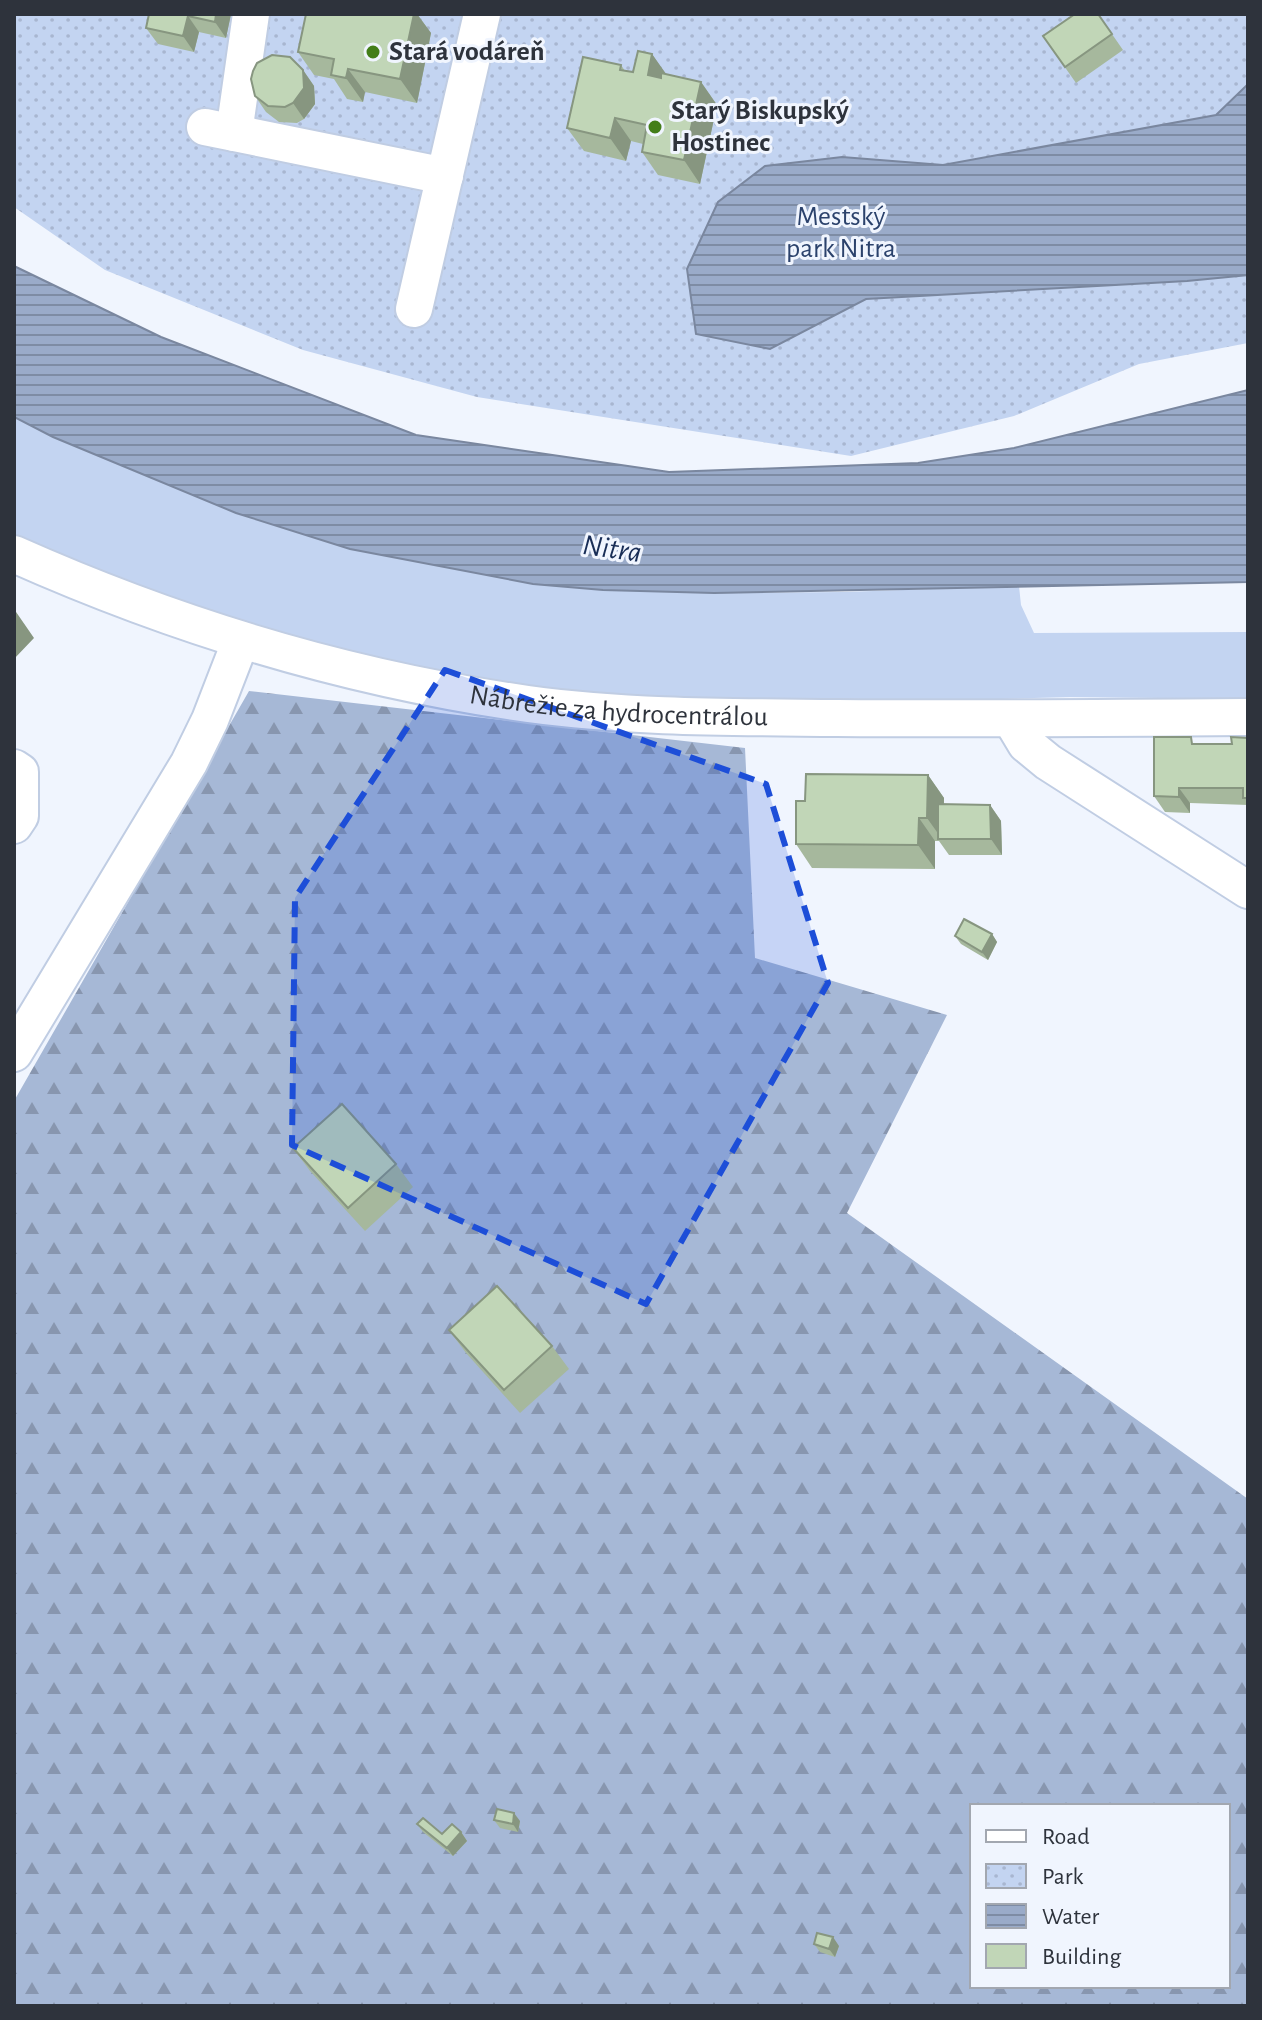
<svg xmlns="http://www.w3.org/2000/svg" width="1262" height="2020" font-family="'Alegreya Sans',sans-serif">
<defs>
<pattern id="forest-firs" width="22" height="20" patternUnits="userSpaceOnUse" patternTransform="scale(2)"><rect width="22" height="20" fill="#a6b8d6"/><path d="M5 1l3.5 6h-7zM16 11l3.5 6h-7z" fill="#8896af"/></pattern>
<pattern id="park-dots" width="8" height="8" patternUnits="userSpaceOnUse" patternTransform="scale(2)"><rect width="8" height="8" fill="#c3d4f1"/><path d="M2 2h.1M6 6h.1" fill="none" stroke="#a8b6d0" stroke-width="1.8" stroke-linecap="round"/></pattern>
<pattern id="water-rules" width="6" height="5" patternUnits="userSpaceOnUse" patternTransform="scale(2)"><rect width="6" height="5" fill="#9aabc9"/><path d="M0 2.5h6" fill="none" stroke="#7e8ca4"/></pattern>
</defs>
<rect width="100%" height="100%" fill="#f0f5fe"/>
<path fill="#c3d4f1" d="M14 417 53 437 236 513 350 549 533 584 603 590 714 593 844 592 1019 586 1021 605 1034 633 1248 632V699L1070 697 795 705 566 693 481 682 369 659 264 631 85 567 14 534Z"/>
<path fill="url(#forest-firs)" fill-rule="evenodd" d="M249 691 745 748 755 958 947 1015 847 1213 1248 1499V2006H14V1101ZM972 1806H1228V1986H972Z"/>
<path fill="url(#park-dots)" d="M14 14H1248V343L1139 364 1014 416 851 456 477 397 303 350 105 270 14 207Z"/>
<path fill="url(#water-rules)" stroke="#7a879f" stroke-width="2" d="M1248 84V275L1187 281 866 299 770 349 696 334 687 269 718 202 765 166 842 157 943 165 1216 115Z
M14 266 161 337 416 435 669 472 918 463 1014 448 1248 390V582L714 593 603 590 533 584 350 549 236 513 53 437 14 417Z"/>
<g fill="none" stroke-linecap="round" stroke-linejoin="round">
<defs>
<g id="minor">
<path d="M205 127 445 176"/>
<path d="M234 133 251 14"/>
<path d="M414 309 482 14"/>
<path id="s1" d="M14 554C178 627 350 679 528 704 630 718 734 717 837 718 974 719 1111 718 1248 717"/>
<path d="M1011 719 1026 744 1048 762 1248 890"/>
<path d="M14 768 20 772V816L14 825"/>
<path d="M14 1053 189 763 210 720 241 640"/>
</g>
</defs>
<use href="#minor" stroke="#c0cde3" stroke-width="40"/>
<use href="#minor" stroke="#fff" stroke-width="36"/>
</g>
<path fill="#a6b89d" d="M149 14H231L226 38 199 32 194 52 158 44 146 28Z
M306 14H417L431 33 417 103 365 92 363 102 347 99 334 79 314 75 298 52Z
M1098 14 1123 50 1076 83 1043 36Z
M652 54 666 75 701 82 717 105 700 184 658 175 642 152 643 144 631 141 626 161 584 151 567 128 621 65 625 71 633 72Z
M303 70 314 86 315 104 304 119 297 123 279 122 266 112 255 96Z
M1248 738V805L1190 803V813L1165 812 1154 796 1196 744H1232Z
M928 775 944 798V804L990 805 1001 821 1002 855H949L939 841H935V869L812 868 796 844 805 801Z
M992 934 997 942 988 960 961 944 955 936Z
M293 1148 396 1164 413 1187 365 1231 310 1171Z
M449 1330 552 1346 569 1369 520 1413 466 1353Z
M494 1820 520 1821 518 1832 500 1828Z
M417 1824 442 1834 461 1832 467 1841 453 1856 423 1832Z
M814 1944 839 1946 835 1957 820 1952Z"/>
<path fill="#879680" d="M216 14H231L226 38 215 22Z
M414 14H417L431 33 417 103 400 79Z
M188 16 199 32 194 52 183 36Z
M652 54 669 78 664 98 648 75Z
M348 69 365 92 363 102 346 78Z
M303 70 314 86 315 104 304 119 293 103Z
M701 82 717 105 700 184 684 160Z
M615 118 631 141 626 161 610 138Z
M14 609 34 638 14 659Z
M928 775 944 798 943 839H942L927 818Z
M1179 788 1190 803V813L1179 797Z
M990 805 1001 821 1002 855 991 839Z
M919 818 935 841V869L918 845Z
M992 934 997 942 988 960 982 952Z
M514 1813 520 1821 518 1832 513 1824Z
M461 1832 467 1841 453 1856 447 1848Z
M833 1937 839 1946 835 1957 829 1949Z"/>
<path fill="#c1d6b7" stroke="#879680" stroke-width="2" d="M149 14H216L215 22 188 16 183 36 146 28Z
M306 14H414L400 79 348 69 346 78 331 75 334 59 298 52Z
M1075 14H1098L1112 34 1065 67 1043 36Z
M638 51 652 54 648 75 661 78V73L701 82 684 160 642 152 647 125 615 118 610 138 567 128 583 57 621 65 620 70 633 72Z
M272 55 290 57 303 70 304 88 293 103 285 107 268 106 255 96 251 79 253 71 257 63Z
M1154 737H1191L1192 744H1232L1231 737 1248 738V798H1243V788H1179V797L1154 796Z
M806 774 928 775 927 818H919L918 845 796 844V801H805Z
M938 804 990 805 991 839H938Z
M964 919 992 934 982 952 955 936Z
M342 1104 396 1164 348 1208 293 1148Z
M497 1286 552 1346 504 1390 449 1330Z
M497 1809 514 1813 513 1824 494 1820Z
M423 1818 442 1834 452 1824 461 1832 447 1848 417 1824Z
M817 1933 833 1937 829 1949 814 1944Z"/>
<path fill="#1d4ed8" fill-opacity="0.2" stroke="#1d4ed8" stroke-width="6" stroke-dasharray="16 10" stroke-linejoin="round" d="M445 670 766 784 828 983 646 1304 292 1145 295 898Z"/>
<g fill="#437e19" stroke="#f0f5fe" stroke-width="3">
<circle cx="373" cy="52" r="8"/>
<circle cx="655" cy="127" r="8"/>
</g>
<g text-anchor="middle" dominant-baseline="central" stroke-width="6" stroke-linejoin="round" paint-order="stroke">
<g font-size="28" font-weight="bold" fill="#2e333c" stroke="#f0f5fe" text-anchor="start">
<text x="389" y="52">Stará vodáreň</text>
<text x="671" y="111">Starý Biskupský<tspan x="671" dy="32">Hostinec</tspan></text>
</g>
<g font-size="28" fill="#2b426c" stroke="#f0f5fe">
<text x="841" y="217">Mestský<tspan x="841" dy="32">park Nitra</tspan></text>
</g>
<g font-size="28" fill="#2e333c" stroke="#f0f5fe">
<text stroke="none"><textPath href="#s1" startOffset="628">Nábrežie za hydrocentrálou</textPath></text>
</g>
<g font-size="30" font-style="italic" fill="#182d56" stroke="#f0f5fe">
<text transform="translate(612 549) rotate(8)">Nitra</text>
</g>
</g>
<rect width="1262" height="2020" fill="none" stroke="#2e333c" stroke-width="32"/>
<rect x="970" y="1804" width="260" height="184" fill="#f0f5fe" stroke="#a2a7b0" stroke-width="2"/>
<rect x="986" y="1830" width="40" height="12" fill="#ffffff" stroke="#a2a7b0" stroke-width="2"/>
<text x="1042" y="1844" font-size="24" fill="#2e333c">Road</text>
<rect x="986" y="1864" width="40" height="24" fill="url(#park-dots)" stroke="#a2a7b0" stroke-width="2"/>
<text x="1042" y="1884" font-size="24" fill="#2e333c">Park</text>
<rect x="986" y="1904" width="40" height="24" fill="url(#water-rules)" stroke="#a2a7b0" stroke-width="2"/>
<text x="1042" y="1924" font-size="24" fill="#2e333c">Water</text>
<rect x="986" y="1944" width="40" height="24" fill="#c1d6b7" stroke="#a2a7b0" stroke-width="2"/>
<text x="1042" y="1964" font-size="24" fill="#2e333c">Building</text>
</svg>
